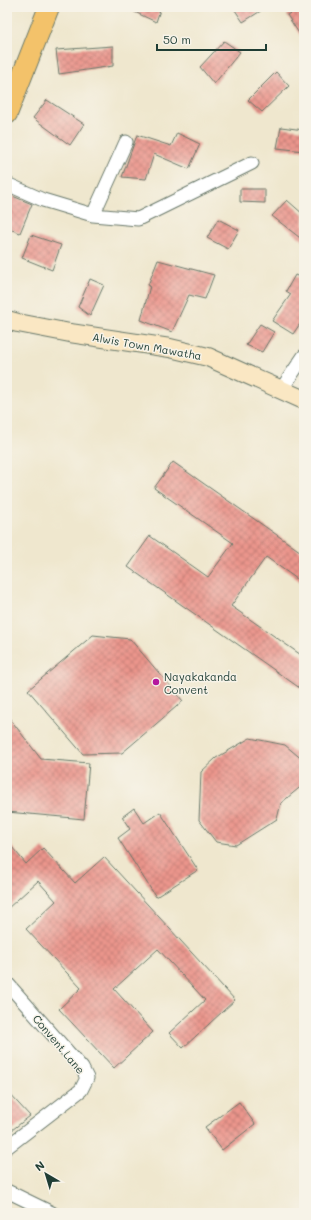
<svg xmlns="http://www.w3.org/2000/svg" width="311" height="1220" font-family="Mali,sans-serif">
<defs>
<pattern id="building-cross-hatch" width="8" height="8" patternUnits="userSpaceOnUse"><rect width="8" height="8" fill="#eb958c"/><path d="M0 0l8 8M0 8l8-8" fill="none" stroke="#be7b73"/></pattern>
</defs>
<rect width="100%" height="100%" fill="#f7f3e8"/>
<filter id="ink" filterUnits="userSpaceOnUse"><feTurbulence type="fractalNoise" baseFrequency=".025" numOctaves="2"/><feDisplacementMap in="SourceGraphic" scale="8" xChannelSelector="R" yChannelSelector="G"/><feConvolveMatrix kernelMatrix="1 2 1 2 8 2 1 2 1" color-interpolation-filters="sRGB"/></filter>
<filter id="wash" filterUnits="userSpaceOnUse"><feTurbulence type="fractalNoise" baseFrequency=".012" numOctaves="4" result="noise"/><feDisplacementMap in="SourceGraphic" scale="16" xChannelSelector="R" yChannelSelector="G"/><feGaussianBlur stdDeviation="0.9" result="paint"/><feColorMatrix in="noise" values="0 0 0 0 0 0 0 0 0 0 0 0 0 0 0 0 0 1.4 0 .05"/><feComposite in="paint" operator="in"/></filter>
<g filter="url(#wash)">
<rect width="100%" height="100%" fill="#efe7ce"/>
<g id="blocks">
<path fill="url(#building-cross-hatch)" d="M124 7H161L156 22Z
M233 7H267L243 22Z
M300 7H304V41L287 15Z
M224 41 240 52 214 84 200 67Z
M113 46V66L59 74 56 50Z
M276 72 289 86 262 112 248 100Z
M47 100 84 124 70 145 33 118Z
M281 127 304 130V151L277 148Z
M177 133 200 144 189 169 154 154 146 179 122 177 137 135 171 146Z
M240 189H265V203L240 202Z
M10 195 32 204 20 233 7 228V205Z
M287 200 304 215V241L272 216Z
M218 219 239 230 228 249 207 238Z
M31 235 61 245 52 270 22 258Z
M158 260 214 275 205 299 189 295 172 332 141 320 150 286 148 285Z
M295 275 304 279V318L293 334 272 321 291 294 286 291Z
M90 279 104 285 90 316 78 307Z
M260 324 274 332 262 352 246 345Z
M173 462 304 554V584L266 557 231 606 304 657V691L128 567 150 536 208 577 233 543 154 488Z
M93 635 130 639 183 701 122 753 83 754 28 690Z
M7 715 41 759 89 763 84 819 7 812Z
M250 738 285 745 304 761V784L281 803 277 819 236 845 216 842 199 820 201 772 216 758Z
M134 808 144 823 160 812 198 870 156 897 118 838 130 829 122 817Z
M7 841 26 864 43 848 75 883 104 857 235 1000 183 1048 169 1033 205 1000 158 949 114 989 153 1032 114 1068 59 1009 81 988 26 929 56 901 38 881 7 909Z
M7 1091 30 1116 12 1130 7 1124Z
M239 1102 255 1124 222 1150 205 1127Z"/>
</g>
</g>
<g filter="url(#ink)">
<use href="#blocks" fill-opacity="0" stroke="#68786a" stroke-width="1"/>
<g fill="none" stroke-linecap="round" stroke-linejoin="round">
<defs>
<path id="street" d="M7 79 18 84
M7 184 43 200 93 215 138 219 252 163
M93 215 126 142
M281 390 304 356
M7 983 82 1068 87 1078 81 1090 7 1147
M7 1191 52 1213"/>
<path id="secondary" d="M7 320 18 323 70 333 170 348 208 357 304 400"/>
<path id="primary" d="M7 114 49 7"/>
</defs>
<use href="#street" stroke="#68786a" stroke-width="15"/>
<use href="#secondary" stroke="#68786a" stroke-width="20"/>
<use href="#primary" stroke="#68786a" stroke-width="22"/>
<use href="#street" stroke="#fff" stroke-width="13"/>
<use href="#secondary" stroke="#fae7c3" stroke-width="18"/>
<use href="#primary" stroke="#f3c26a" stroke-width="20"/>
</g>
</g>
<circle fill="#b5179e" stroke="#f7f3e8" stroke-width="1.5" cx="156" cy="682" r="4"/>
<g text-anchor="middle" dominant-baseline="central" stroke-width="3" stroke-linejoin="round" paint-order="stroke">
<g font-size="11" fill="#1f3d34" stroke="#f7f3e8">
<text transform="translate(147 346) rotate(10)">Alwis Town Mawatha</text>
<text transform="translate(59 1044) rotate(50)">Convent Lane</text>
</g>
<g font-size="11" fill="#1f3d34" stroke="#f7f3e8" text-anchor="start">
<text x="164" y="676">Nayakakanda<tspan x="164" dy="13">Convent</tspan></text>
</g>
</g>
<rect width="311" height="1220" fill="none" stroke="#f7f3e8" stroke-width="24"/>
<g transform="translate(46 1174) rotate(322)" stroke="#f7f3e8" stroke-width="3" paint-order="stroke">
<path d="M0-3L7 15L0 10L-7 15Z" fill="#1f3d34"/>
<text y="-6" font-size="11" font-weight="bold" text-anchor="middle" fill="#1f3d34">N</text>
</g>
<path d="M157 44v6h109v-6" fill="none" stroke="#1f3d34" stroke-width="2"/>
<text x="163" y="44" font-size="12" fill="#1f3d34" stroke="#f7f3e8" stroke-width="3" paint-order="stroke">50 m</text>
</svg>
